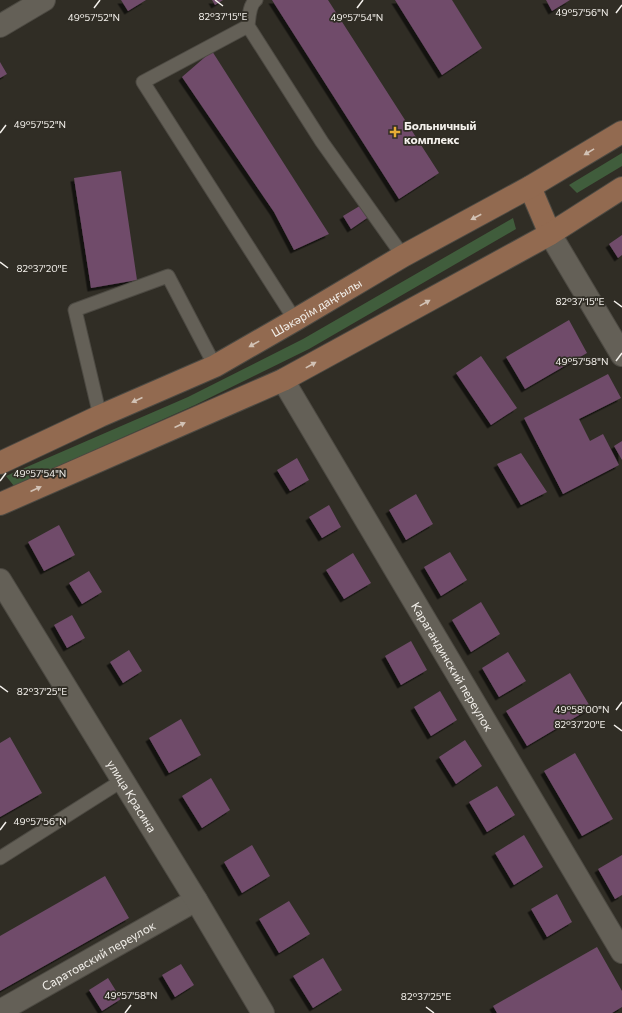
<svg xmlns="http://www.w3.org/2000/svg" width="622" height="1013" font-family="Commissioner,sans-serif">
<defs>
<filter id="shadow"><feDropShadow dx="-3.5" dy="3.5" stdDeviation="0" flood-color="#0009"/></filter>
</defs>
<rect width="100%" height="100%" fill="#302d25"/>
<path fill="#405d3c" d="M622 153V166L577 193 569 185Z
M513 218 516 229 309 349 195 405 14 486 6 476 188 397 303 339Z"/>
<path fill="#6f4c6a" filter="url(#shadow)" d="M121 0H146L128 11Z
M212 0H223L215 5Z
M272 0H328L439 173 399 199Z
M395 0H452L482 48 442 75Z
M546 0H570L552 11Z
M212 51 329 234 294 250 274 212 182 77Z
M0 62 7 74 0 78Z
M121 171 137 280 91 288 74 178Z
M363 204 370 216 351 229 343 216Z
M622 235V255L618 258 609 244Z
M569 320 587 353 525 389 506 357Z
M481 356 517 408 491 425 456 373Z
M608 374 621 398 579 419 590 441 603 434 619 465 563 494 524 418Z
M622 441V460L614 446Z
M521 453 547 492 521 505 497 464Z
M297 458 309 480 290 491 277 470Z
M416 494 433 524 406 540 389 510Z
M329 505 341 527 322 538 309 517Z
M59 525 75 555 44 571 28 542Z
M450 552 467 580 441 596 424 567Z
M353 553 371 583 344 599 326 570Z
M89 571 102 592 82 604 69 583Z
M481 602 500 634 471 652 452 620Z
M72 615 85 638 67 648 54 625Z
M411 641 427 670 401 685 385 656Z
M129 650 142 671 123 683 110 662Z
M508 652 526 681 499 697 482 668Z
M570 673 591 708 527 746 506 711Z
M440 691 457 720 431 736 414 707Z
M181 719 201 755 169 773 149 738Z
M10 737 42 793 0 817V743Z
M465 740 482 766 456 784 439 757Z
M575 753 613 819 582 836 544 771Z
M211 778 230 810 202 828 182 796Z
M497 786 515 815 487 832 469 802Z
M524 835 543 867 514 885 495 853Z
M252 845 270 876 242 893 224 862Z
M622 855V895L615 899 598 869Z
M105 876 129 918 0 991V936Z
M557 894 572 922 547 937 531 909Z
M289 901 310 934 279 953 259 919Z
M597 947 622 991V1007L612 1013H497L493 1006Z
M323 958 342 990 313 1008 293 976Z
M181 964 194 985 175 997 162 975Z
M108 978 121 999 102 1011 89 990Z"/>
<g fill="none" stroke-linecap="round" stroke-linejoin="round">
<defs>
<path id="lane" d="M248 26C249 18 249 5 256 0
M295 320 143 82 248 26 322 142 403 256
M100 416 75 310 168 276 215 366
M0 858 123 780"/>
<g id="street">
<path d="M0 26 44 0"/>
<path d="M550 234 622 355"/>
<path id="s1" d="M283 380 622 952"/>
<path id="s2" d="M0 1011 196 900"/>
</g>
<g id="secondary">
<path id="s3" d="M0 580 196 900 263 1013"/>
</g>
<g id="primary">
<path d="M530 187 550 234"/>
<path id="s4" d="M0 463 100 416 215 366 295 320 403 256 530 187 622 132"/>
<path d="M0 504 283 380 550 234 622 188"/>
</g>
</defs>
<use href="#lane" stroke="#4d4a43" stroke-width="15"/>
<use href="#street" stroke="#4d4a43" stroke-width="24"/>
<use href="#secondary" stroke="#4d4a43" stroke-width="24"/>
<use href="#primary" stroke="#4d4a43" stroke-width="24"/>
<use href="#lane" stroke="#646057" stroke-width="13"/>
<use href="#street" stroke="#646057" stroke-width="22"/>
<use href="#secondary" stroke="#646057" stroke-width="22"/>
<use href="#primary" stroke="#926a50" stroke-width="22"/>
</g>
<defs><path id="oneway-solid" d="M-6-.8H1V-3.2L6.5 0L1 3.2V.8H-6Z"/></defs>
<g fill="#d2c2b5">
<use href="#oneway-solid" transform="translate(589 152) rotate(149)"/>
<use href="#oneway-solid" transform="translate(476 217) rotate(152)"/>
<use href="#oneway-solid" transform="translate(425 303) rotate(-29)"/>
<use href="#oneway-solid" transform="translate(254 344) rotate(151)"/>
<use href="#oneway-solid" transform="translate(311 365) rotate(-29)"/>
<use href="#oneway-solid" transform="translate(137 400) rotate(156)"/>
<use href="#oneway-solid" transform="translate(180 425) rotate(-24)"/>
<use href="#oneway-solid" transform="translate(36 489) rotate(-24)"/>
</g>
<path fill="none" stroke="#f4f1ec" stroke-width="1.5" d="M215 0 223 6M94 8 100 0M357 8 363 0M616 13 622 5M0 133 6 125M0 262 8 268M614 301 622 307M616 361 622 353M0 481 6 473M0 686 8 692M616 710 622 702M614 725 622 731M0 830 6 822M426 1007 434 1013M125 1013 131 1005"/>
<path fill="#e7ac36" stroke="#302d25" stroke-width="1.5" d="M393 126h4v4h4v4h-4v4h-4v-4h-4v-4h4z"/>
<g text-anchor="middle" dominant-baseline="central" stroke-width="3.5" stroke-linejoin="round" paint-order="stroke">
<g font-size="12" font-weight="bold" fill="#f4f1ec" stroke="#302d25" text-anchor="start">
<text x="404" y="125">Больничный<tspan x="404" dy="14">комплекс</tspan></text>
</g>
<g font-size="12" fill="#f4f1ec" stroke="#302d25">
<text stroke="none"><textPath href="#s4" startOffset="353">Шәкәрім даңғылы</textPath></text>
<text stroke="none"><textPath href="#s1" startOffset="333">Карагандинский переулок</textPath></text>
<text stroke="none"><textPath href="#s3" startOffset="253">улица Красина</textPath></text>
<text stroke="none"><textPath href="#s2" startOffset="113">Саратовский переулок</textPath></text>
</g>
</g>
<g font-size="10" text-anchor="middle" fill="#f4f1ec" stroke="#302d25" stroke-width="3.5" stroke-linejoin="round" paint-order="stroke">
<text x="582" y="16">49°57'56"N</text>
<text x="223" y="20">82°37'15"E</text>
<text x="94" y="21">49°57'52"N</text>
<text x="357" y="21">49°57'54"N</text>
<text x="40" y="128">49°57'52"N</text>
<text x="42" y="272">82°37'20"E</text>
<text x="580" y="305">82°37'15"E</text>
<text x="582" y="365">49°57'58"N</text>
<text x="40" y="477">49°57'54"N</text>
<text x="42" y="695">82°37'25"E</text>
<text x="582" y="713">49°58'00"N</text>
<text x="580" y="728">82°37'20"E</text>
<text x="40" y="825">49°57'56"N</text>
<text x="131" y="999">49°57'58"N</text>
<text x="426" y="1000">82°37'25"E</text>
</g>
</svg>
